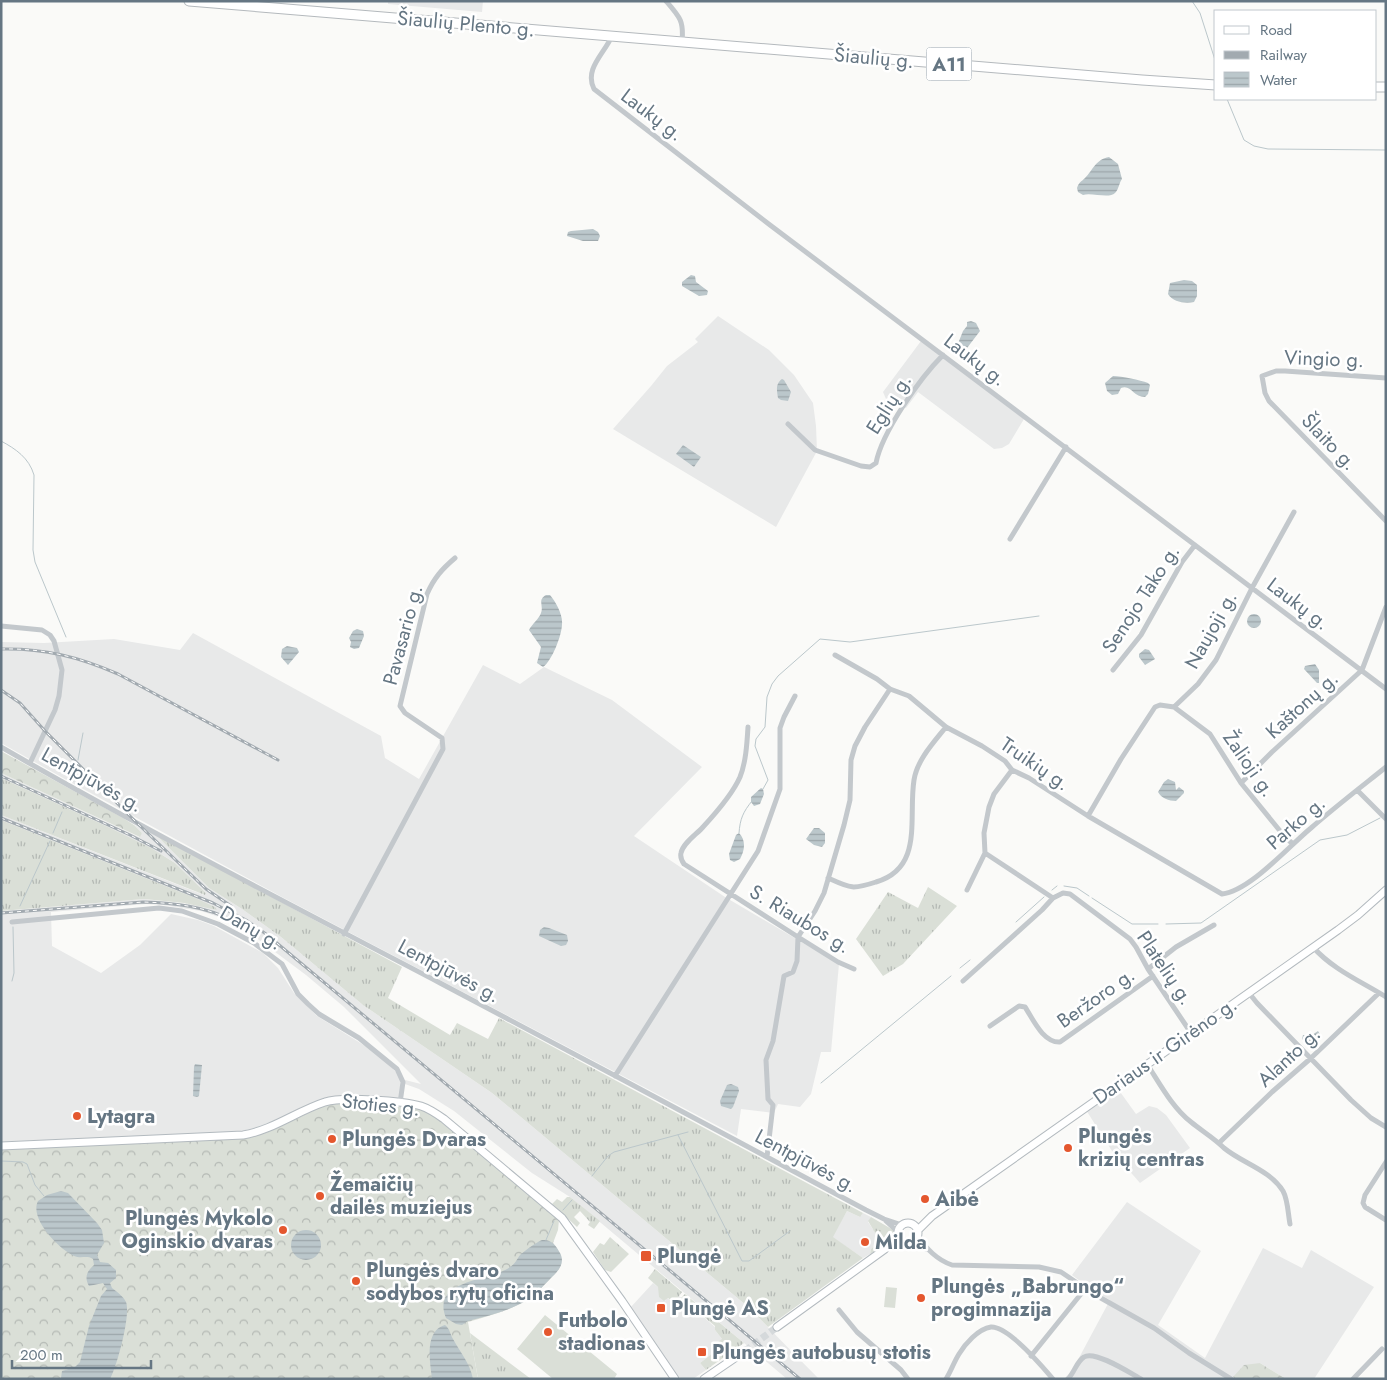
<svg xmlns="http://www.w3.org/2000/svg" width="1387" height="1380" font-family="Jost,sans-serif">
<defs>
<pattern id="grass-tufts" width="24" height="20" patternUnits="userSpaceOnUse" patternTransform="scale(1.25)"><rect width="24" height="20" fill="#dadfd7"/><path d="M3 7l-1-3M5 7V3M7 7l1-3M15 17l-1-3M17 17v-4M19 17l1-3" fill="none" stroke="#b4b9b4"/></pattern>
<pattern id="forest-crowns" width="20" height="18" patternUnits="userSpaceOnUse" patternTransform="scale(1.25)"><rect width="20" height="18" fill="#dadfd7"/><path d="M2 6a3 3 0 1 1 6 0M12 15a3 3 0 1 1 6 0" fill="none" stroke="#b4b9b4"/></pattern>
<pattern id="water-rules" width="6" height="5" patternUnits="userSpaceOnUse" patternTransform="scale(1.25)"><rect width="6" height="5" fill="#bbc7cb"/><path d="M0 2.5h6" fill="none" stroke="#9ca6aa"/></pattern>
</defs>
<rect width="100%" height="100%" fill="#fafaf8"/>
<path fill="#e8e9e9" d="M388 1H483L482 12 388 4Z
M718 316 769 350 794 375 813 403 816 426 817 451 776 527 613 429 651 386 667 366 698 342 695 339Z
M921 341 1024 419 1009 444 1002 448 994 449 918 392 906 408 893 405 886 399 883 392Z
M193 633 381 736 385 758 419 779 483 665 520 684 544 667 612 700 702 767 634 836 725 897 839 964 831 1052H821L811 1094 800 1107 778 1104 774 1113 741 1109 737 1136 282 897 63 778 1 743V642L44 643 114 639 180 650Z
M1 773 139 837 142 833 134 825 156 835 209 888 242 909 281 937 363 1005 492 1093 747 1306 819 1379H787L570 1197 532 1173 454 1111 419 1089 405 1084V1080L421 1084 344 1007 306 975 247 931 225 919 201 911 163 905 146 904 51 912 52 946 101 973 140 945 171 914 198 920 214 926 263 953 278 968 294 993 317 1016 370 1049 385 1061 396 1072 400 1078 401 1086 399 1100 337 1096 328 1098 259 1127 236 1132 1 1142V911L144 899 214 907 162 884 1 820V815L204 895 206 893 175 863 164 856 104 825 1 778Z
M1118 1089 1136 1114 1149 1106 1157 1108 1166 1115 1190 1148 1140 1183 1112 1151 1086 1110Z
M1127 1202 1201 1251 1158 1325 1205 1358 1263 1248 1302 1268 1311 1250 1374 1287 1314 1379H1286L1260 1363 1234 1377 1236 1379H1064L1073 1369 1110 1300 1092 1290 1072 1275Z
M847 1211 860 1217 863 1213 871 1217 868 1222 881 1241 871 1249 870 1254 863 1258 832 1237Z
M653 1283 658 1287 665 1301 667 1298 674 1303 679 1296 715 1327V1330L722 1339V1347L700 1363 706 1370 693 1379H682L678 1376 630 1308Z"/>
<path fill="url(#grass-tufts)" d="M1 778 104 825 151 848 175 863 206 893 205 895 1 815Z
M1 820 193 897 215 907 217 910 184 903 144 899 1 911Z
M156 835 402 967 388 998 450 1035 457 1023 488 1039 499 1018 863 1213 860 1217 847 1211 833 1237 863 1258 768 1327 747 1306 492 1093 363 1005 281 937 242 909 209 888Z
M928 887 957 906 903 964 883 976 856 939 888 892 918 908Z
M567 1197H570L600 1221 594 1229 588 1225 590 1222 580 1211 574 1217 580 1223 577 1227 552 1204 557 1199 562 1202Z
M871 1217 895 1231C894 1243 879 1249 870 1254L871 1249 880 1241 868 1221Z
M610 1237 629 1254 611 1272 605 1270 593 1252 600 1243 604 1245Z
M655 1269 682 1292 674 1303 668 1298 664 1301 659 1297 658 1287 648 1278Z
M685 1294 744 1343 706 1370 700 1363 721 1347 718 1342 722 1339 715 1330V1326L681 1298Z
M470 1333 531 1379H478Z"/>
<path fill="url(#forest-crowns)" d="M1 751 123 818 134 825 142 833 140 837 1 773Z
M344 1102 416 1108 422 1109 434 1116 559 1220 558 1230 553 1243C565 1260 564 1265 550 1279 543 1286 535 1295 527 1300 509 1311 488 1316 468 1322L478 1379H1V1149L247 1138C281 1132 309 1106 344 1102Z
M1260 1363 1286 1379H1236L1233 1377 1244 1365Z"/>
<path fill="#dadfd7" d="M886 1287 897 1288 895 1308 884 1307Z
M545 1315 617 1374 614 1379H553L517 1349Z"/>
<path fill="url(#water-rules)" d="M1109 157 1118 164 1122 179C1119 183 1119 189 1115 193 1109 199 1091 192 1083 195L1078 192 1077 188C1079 182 1081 182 1085 178 1093 170 1096 159 1109 157Z
M593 229 598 232 600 236 598 241H583L567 236 568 232 571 231Z
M691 275 695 276 696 282 708 291 707 295 699 296 682 286V282Z
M1184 280 1192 281 1197 285V296L1194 302C1185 304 1173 302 1168 294L1170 283Z
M971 321 976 323 980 331 964 352 960 351 957 346 963 331 967 326V322Z
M1113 376C1122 376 1140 380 1148 383L1150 385 1148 394 1145 397C1133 397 1131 384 1121 388L1118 394 1112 395 1107 391 1105 383Z
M782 379 784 380 791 392 788 401 781 400 778 398C777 391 775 384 782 379Z
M683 445 701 457 694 467 676 454Z
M546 595H550C556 602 563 615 562 624 562 635 552 661 543 667L537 663 541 647 529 630C532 624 539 619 541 613 544 606 537 600 546 595Z
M1247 621a7 7 0 1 1 14 0a7 7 0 1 1-14 0Z
M357 629 363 631 364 636 359 648 354 649 350 647 351 642 349 638 353 631Z
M287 646 297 648 299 652 288 665 281 657 282 649Z
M1145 649 1149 650 1155 659 1145 665 1139 657V654Z
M1315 664 1319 670V683H1317L1304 669 1305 666Z
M1168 779 1175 782 1176 790 1179 787 1184 791V793L1176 801C1169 801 1161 798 1158 792L1164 782Z
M761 788 763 789 764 794 760 804 754 806 751 802V797Z
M814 828H819L825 833V843L822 847 814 845 806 839Z
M739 833C746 840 745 850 740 859L734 862 730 860 729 854 736 835Z
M544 927 549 928 567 935 568 941 566 945 561 946 539 936 540 930Z
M1318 1031 1321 1036 1313 1045H1308L1302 1039 1303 1035H1306L1309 1037Z
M195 1064 202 1065 199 1096 197 1097 193 1096 194 1067Z
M731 1084 738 1087 739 1091 733 1107 731 1109 721 1106 720 1101 727 1085Z
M61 1191 68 1193 97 1223 102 1230 104 1243 97 1255 100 1262 108 1263 116 1270V1278L110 1283 112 1288C117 1292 123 1296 126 1302 131 1315 117 1366 110 1379L61 1378 62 1371 75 1367 80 1362 89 1326 101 1296 107 1289 103 1283 89 1286C84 1277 87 1271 94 1265L93 1259C87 1255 81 1259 74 1256 59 1249 29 1219 38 1201L47 1195Z
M291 1245a15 15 0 1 1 30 0a15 15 0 1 1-30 0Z
M542 1240C551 1239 556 1245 560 1253 566 1264 557 1272 550 1279 543 1286 535 1295 527 1300 509 1311 488 1316 468 1321L462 1325 456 1324 446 1318C430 1279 492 1281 510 1267 515 1264 517 1259 520 1255 526 1250 535 1243 542 1240Z
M445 1325C450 1329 450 1334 453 1339 460 1352 470 1363 473 1379H432C430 1362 424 1331 445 1325Z"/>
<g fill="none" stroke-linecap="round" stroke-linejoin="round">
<path stroke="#bbc7cb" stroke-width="1" d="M1192 1 1200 13 1216 63
M1227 99 1244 140 1254 146 1268 149 1386 150
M1 441C16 449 29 458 34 475L33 550 35 562 66 637
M78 760 83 733
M74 781 77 769
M763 789 768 780 755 746 756 739 765 727 767 697 772 684 778 676 820 639 850 642 1039 616
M53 833 62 812
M739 833C740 819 743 812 752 801
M1064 886 1077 888 1089 896
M1052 890 1057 886
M1092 898 1132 924H1158
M20 906 50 841
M1016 922 1044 897
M1166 924 1201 923 1320 840 1347 835 1380 818
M960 968 970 960
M12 981 14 973 13 927
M821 1083 951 976
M678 1135 742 1261H749L790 1231
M1 1161 23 1162 27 1164 35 1185 44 1196
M592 1176 608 1156 614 1152 688 1132
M563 1210 572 1200
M546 1240 554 1221"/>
<path stroke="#d5d9db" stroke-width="7" stroke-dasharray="7 3.5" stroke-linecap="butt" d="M745 1351 777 1327"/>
<defs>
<path id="secondary" d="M1 1146 243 1135C273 1130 297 1111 325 1102 342 1096 403 1101 421 1106 430 1109 437 1114 444 1119L562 1218 622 1301 675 1379
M898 1233a10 10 0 1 1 20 0a10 10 0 1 1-20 0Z
M918 1230 932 1216 1338 930 1358 915 1386 890
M777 1327 885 1249 898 1235
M704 1379 745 1351"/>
<path id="highway" d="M189 1 1142 80 1216 85
M1376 87H1386"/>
</defs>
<use href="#secondary" stroke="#b3babf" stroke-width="9"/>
<use href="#highway" stroke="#b4b9bd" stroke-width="11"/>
<path stroke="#c3c8cc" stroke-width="5" d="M666 1C680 17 684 21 682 42
M612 36C604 54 584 69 594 89L770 225 1386 689
M1386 378 1285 371H1276L1262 376 1265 393 1269 401 1386 521
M788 424 815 450 861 466 870 467 876 463C882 432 920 378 943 355
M1010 539 1066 447
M1 626 42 630 50 635 54 641 62 670 59 696 55 710 30 763
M835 655 877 679 890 689 909 696 946 727 982 746 1005 761 1012 770 1029 778 1088 816 1222 894C1250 891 1289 846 1311 828 1335 807 1361 787 1386 767
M1113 670 1141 635 1182 562 1195 545
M1174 707 1198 684 1216 660 1252 588 1294 512
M748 727C747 743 746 762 740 777 733 793 715 814 703 827 697 834 683 843 681 853 680 857 682 861 684 864L798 937 838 962 854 969
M1 747C145 830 293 906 440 983 582 1058 725 1134 866 1210L884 1219 902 1225
M1241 783 1272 752 1362 670 1386 607
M1358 791 1386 819
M1088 816 1121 759 1155 707 1160 705 1174 707 1210 734 1241 783 1285 837 1293 844
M985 853 1053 898 1063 893 1070 894 1130 939 1136 947 1148 969 1191 1033
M828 878C850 888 852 890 876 882 924 868 908 818 914 780 917 760 934 742 946 727
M967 890 985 853 984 833 989 807 994 794 1012 770
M12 922 159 908 182 911 218 924 254 943 282 964 298 994 308 1004 319 1014 359 1038 397 1069 403 1082 400 1103
M344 934 443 749 442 738 405 713 400 706 427 594C434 578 442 569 455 558
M1313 947C1332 969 1362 982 1386 997
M1148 969 1176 947 1214 925
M963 981 1042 910 1053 898
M1249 993 1257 1003 1351 1100 1371 1118 1386 1127
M990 1026 1019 1006 1025 1007C1033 1019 1043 1043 1060 1042L1153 976
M1147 1064C1160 1084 1172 1107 1191 1122 1202 1131 1214 1138 1224 1148 1242 1163 1270 1170 1283 1191 1288 1200 1288 1214 1290 1224
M615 1076 758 851 780 789V728L784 717 795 696
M1220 1142 1272 1092 1310 1059 1379 993
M767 1157 773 1105 768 1099 766 1060 773 1041 784 976 793 972 797 961 798 937 815 911 824 893 844 825 850 800 851 760 855 746 865 727 890 689
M1386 1162 1365 1195 1363 1203 1365 1207 1386 1220
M886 1221 898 1232
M917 1236C927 1249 937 1260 952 1265L1039 1267 1061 1272 1092 1293 1154 1328 1189 1353 1231 1379
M913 1242 926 1249
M839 1310 857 1332 901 1370 908 1379
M1031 1356 1085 1289
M946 1379C951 1371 954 1362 959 1354 965 1344 978 1329 991 1327 1008 1326 1042 1366 1053 1379
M1068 1379C1074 1373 1077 1361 1084 1357 1095 1350 1130 1373 1141 1379
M1353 1379 1382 1349"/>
<use href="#secondary" stroke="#fff" stroke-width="7"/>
<use href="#highway" stroke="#fff" stroke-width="9"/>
<defs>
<path id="rail" d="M1 649C44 648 79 657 118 674L278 760
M1 690 20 703 45 731 136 822 206 889 231 906
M1 776 130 835 161 851
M1 818 213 903 246 920 266 934 800 1379
M1 913 143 902C173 903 206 906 233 921"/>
</defs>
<use href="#rail" stroke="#a2aab0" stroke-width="3"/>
<use href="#rail" stroke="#fff" stroke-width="1" stroke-dasharray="4" stroke-linecap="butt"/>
</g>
<g fill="#e4572e" stroke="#fff" stroke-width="2">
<circle cx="77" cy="1116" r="5"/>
<circle cx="332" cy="1139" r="5"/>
<circle cx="1068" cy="1148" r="5"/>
<circle cx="320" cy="1196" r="5"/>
<circle cx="925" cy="1199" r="5"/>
<circle cx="283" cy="1230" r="5"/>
<circle cx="865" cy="1242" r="5"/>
<rect x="640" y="1250" width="12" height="12" rx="2.5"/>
<circle cx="356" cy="1281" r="5"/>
<circle cx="921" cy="1298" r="5"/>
<rect x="656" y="1303" width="10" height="10" rx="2.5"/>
<circle cx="548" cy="1332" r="5"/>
<rect x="697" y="1347" width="10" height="10" rx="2.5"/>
</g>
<g text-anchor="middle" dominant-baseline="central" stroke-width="5" stroke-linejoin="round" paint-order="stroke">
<rect fill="#fff" stroke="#939fa8" stroke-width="1" x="926.5" y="47.5" width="45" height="33" rx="4"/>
<g font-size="19" font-weight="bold" fill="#657683">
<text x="949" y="64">A11</text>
</g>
<g font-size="20" fill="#657683" stroke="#fff">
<text transform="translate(466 24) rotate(5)">Šiaulių Plento g.</text>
<text transform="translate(874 58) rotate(5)">Šiaulių g.</text>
<text transform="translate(652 115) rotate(37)">Laukų g.</text>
<text transform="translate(1324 359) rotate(2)">Vingio g.</text>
<text transform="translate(975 360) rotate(37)">Laukų g.</text>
<text transform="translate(889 404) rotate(-58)">Eglių g.</text>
<text transform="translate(1329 442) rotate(46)">Šlaito g.</text>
<text transform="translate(1141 599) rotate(-57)">Senojo Tako g.</text>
<text transform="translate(1298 604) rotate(37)">Laukų g.</text>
<text transform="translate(1211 630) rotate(-61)">Naujoji g.</text>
<text transform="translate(403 635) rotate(-75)">Pavasario g.</text>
<text transform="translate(1302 705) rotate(-42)">Kaštonų g.</text>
<text transform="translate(1035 764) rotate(34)">Truikių g.</text>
<text transform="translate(1249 764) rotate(55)">Žalioji g.</text>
<text transform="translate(92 780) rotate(29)">Lentpjūvės g.</text>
<text transform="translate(1296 823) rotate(-41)">Parko g.</text>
<text transform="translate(800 919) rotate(31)">S. Riaubos g.</text>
<text transform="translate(251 928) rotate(30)">Danų g.</text>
<text transform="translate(1165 968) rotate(56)">Platelių g.</text>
<text transform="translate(449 971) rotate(28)">Lentpjūvės g.</text>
<text transform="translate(1096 998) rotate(-35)">Beržoro g.</text>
<text transform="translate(1165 1051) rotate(-35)">Dariaus ir Girėno g.</text>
<text transform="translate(1289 1057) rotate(-43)">Alanto g.</text>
<text transform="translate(381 1105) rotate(6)">Stoties g.</text>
<text transform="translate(806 1161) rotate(28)">Lentpjūvės g.</text>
</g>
<g font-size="20" font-weight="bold" fill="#657683" stroke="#fff" text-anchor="start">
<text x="87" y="1116">Lytagra</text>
<text x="1078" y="1136">Plungės<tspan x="1078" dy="23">krizių centras</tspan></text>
<text x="342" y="1139">Plungės Dvaras</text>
<text x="330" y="1184">Žemaičių<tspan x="330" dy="23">dailės muziejus</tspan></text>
<text x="935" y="1199">Aibė</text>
<text x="273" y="1218" text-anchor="end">Plungės Mykolo<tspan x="273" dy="23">Oginskio dvaras</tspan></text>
<text x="875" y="1242">Milda</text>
<text x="657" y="1256">Plungė</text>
<text x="366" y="1270">Plungės dvaro<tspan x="366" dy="23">sodybos rytų oficina</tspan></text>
<text x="931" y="1286">Plungės „Babrungo“<tspan x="931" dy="23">progimnazija</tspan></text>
<text x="671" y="1308">Plungė AS</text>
<text x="558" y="1320">Futbolo<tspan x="558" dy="23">stadionas</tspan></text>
<text x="712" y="1352">Plungės autobusų stotis</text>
</g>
</g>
<rect width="1387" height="1380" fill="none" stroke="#657683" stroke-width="5"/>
<rect x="1214" y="10" width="162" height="90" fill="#ffffff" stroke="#c1c8cd"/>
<rect x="1224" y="26" width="25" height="8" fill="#ffffff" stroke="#c1c8cd"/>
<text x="1260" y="35" font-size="15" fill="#657683">Road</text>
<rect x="1224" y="51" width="25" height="8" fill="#a2aab0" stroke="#c1c8cd"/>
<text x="1260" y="60" font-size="15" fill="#657683">Railway</text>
<rect x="1224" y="72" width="25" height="15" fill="url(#water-rules)" stroke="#c1c8cd"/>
<text x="1260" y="85" font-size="15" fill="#657683">Water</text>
<path d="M12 1360v8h139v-8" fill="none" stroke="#657683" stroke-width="2.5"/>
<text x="20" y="1360" font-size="15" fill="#657683" stroke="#ffffff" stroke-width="4" paint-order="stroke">200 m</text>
</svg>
